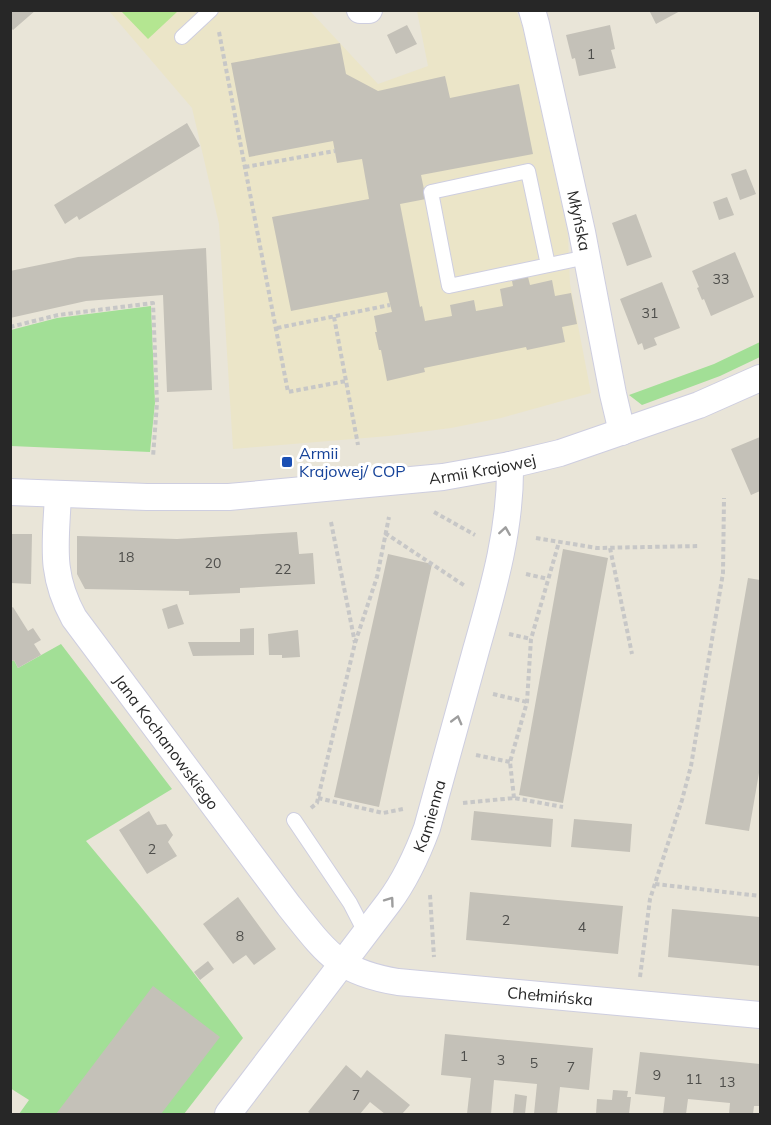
<svg xmlns="http://www.w3.org/2000/svg" width="771" height="1125" font-family="Mulish,sans-serif">
<rect width="100%" height="100%" fill="#e9e5d8"/>
<path fill="#ebe5c8" d="M109 11H310L378 84 428 66 417 11H516L524 30 568 235 570 284 591 393 501 418 451 428 389 436 233 449 219 224 192 108Z"/>
<path fill="#a2df96" d="M151 306 155 403 150 452 11 446V330L57 318Z
M760 342V357L720 376 642 405 629 395 714 364Z
M61 644 172 789 86 841C140 905 193 970 243 1038L184 1114H19L29 1100 10 1088V662L14 660 18 668Z"/>
<path fill="#b4e691" d="M121 11H178L148 39Z"/>
<path fill="#c4c1b8" d="M10 10H36L13 30 10 27Z
M649 10H682L656 24Z
M407 25 417 44 396 54 387 35Z
M610 25 615 49 611 50 616 68 579 76 575 58 572 59 566 35Z
M340 43 346 74 378 91 445 76 450 98 519 84 533 154 421 175 426 199 400 204 420 307 422 306 425 321 452 316 450 305 474 300 476 311 503 306 500 289 513 286 512 281 514 278 525 276 528 277 530 285 552 280 555 296 571 293 577 324 562 327 565 342 527 350 526 347 424 368 425 372 387 381 381 350H379L375 332H377L374 316 392 312 387 292 291 311 272 217 369 199 362 159 337 163 333 141 249 157 231 63Z
M187 123 200 146 79 220 77 216 65 224 54 205Z
M746 169 756 194 740 200 731 174Z
M727 197 734 215 719 220 713 202Z
M636 214 652 257 627 266 612 223Z
M206 248 212 390 167 392 163 295 86 301 10 318V271L78 257Z
M735 252 754 297 711 316 704 299 702 300 697 288 699 287 692 271Z
M662 282 680 328 654 338 657 345 644 350 642 343 638 345 620 299Z
M760 437V491L751 495 731 449Z
M297 532 299 554 313 553 315 584 240 588V593L189 595V591L85 589 77 574V536L177 539Z
M10 534H32L31 584 10 583Z
M563 549 608 558 563 803 519 795Z
M388 554 432 564 379 807 334 797Z
M748 578 760 580V767L749 831 705 824Z
M177 604 184 624 168 629 162 609Z
M13 607 28 631 33 628 41 640 34 644 41 655 18 668 14 660 10 662V609Z
M254 628V655L193 656 188 642H240V629Z
M298 630 300 657 282 658V655H269L268 634Z
M149 811 157 825 166 824 173 835 168 842 177 856 147 874 119 830Z
M474 811 553 819 551 847 471 840Z
M574 819 632 824 630 852 571 847Z
M470 892 623 906 618 954 466 940Z
M238 897 276 949 254 965 246 955 233 964 203 924Z
M672 909 760 917V966L668 957Z
M208 961 214 969 200 980 194 972Z
M153 986 220 1037 161 1114H56Z
M445 1034 593 1048 589 1090 560 1087 557 1114H534L537 1084 494 1080 491 1114H467L471 1078 441 1075Z
M640 1052 760 1064V1106H754L753 1114H729L730 1103 688 1099 686 1114H663L665 1097 635 1094Z
M346 1065 361 1078 367 1070 410 1105 402 1114H385L370 1102 360 1114H311L308 1112Z
M613 1090 628 1091 627 1097H631L629 1114H596L597 1099 612 1100Z
M515 1094 527 1096 525 1114H513Z"/>
<g fill="none" stroke-linecap="round" stroke-linejoin="round">
<defs>
<path id="service" d="M182 37 211 10
M548 265 528 171 431 192 449 286 587 257
M294 820 350 903 366 934"/>
<g id="minor">
<path d="M360 10H369"/>
<path id="s1" d="M532 10 536 24 582 232 613 394 622 432"/>
<path id="s2" d="M10 492 147 497H229L443 477 510 465 560 453 699 405 760 378"/>
<path id="s3" d="M58 494C56 543 49 573 74 618L289 906C326 952 337 972 398 982L760 1015"/>
<path id="s4" d="M228 1114 389 902C406 879 417 855 427 828 443 769 459 710 476 650 493 590 511 529 510 465"/>
</g>
</defs>
<use href="#service" stroke="#cecee0" stroke-width="16"/>
<use href="#minor" stroke="#cecee0" stroke-width="28"/>
<path stroke="#c7c7c7" stroke-width="4" stroke-dasharray="4.5 3" stroke-linecap="butt" d="M219 32 288 392 346 381 358 445
M245 167 335 151
M334 317 346 381
M10 327 58 315 153 303 157 403 153 457
M277 328 390 305
M434 512 475 535
M331 522 355 643
M385 533 465 586
M536 538 597 548 700 546
M610 548 632 654
M526 574 548 579
M509 634 531 639
M493 694 527 702
M476 755 510 762
M318 798 383 813 403 809
M514 798 510 762 527 702 531 639 559 542
M463 803 514 798 563 807
M311 808 317 803 318 798 355 643 377 577 389 517
M655 884 760 896
M430 895 434 957
M640 977 650 899 682 800 691 766 723 573 724 498"/>
<use href="#service" stroke="#fff" stroke-width="14"/>
<use href="#minor" stroke="#fff" stroke-width="26"/>
</g>
<defs><path id="oneway-chevron" d="M-2-3.5L2.5 0L-2 3.5" fill="none" stroke-width="1.6" stroke-linecap="round" stroke-linejoin="round" transform="scale(1.5)"/></defs>
<g stroke="#9e9e9e">
<use href="#oneway-chevron" transform="translate(505 531) rotate(-81)"/>
<use href="#oneway-chevron" transform="translate(457 720) rotate(-75)"/>
<use href="#oneway-chevron" transform="translate(390 901) rotate(-54)"/>
</g>
<rect fill="#1a4fb4" stroke="#fff" stroke-width="2" x="281" y="456" width="12" height="12" rx="3"/>
<g text-anchor="middle" dominant-baseline="central" stroke-width="6" stroke-linejoin="round" paint-order="stroke">
<g font-size="14" fill="#4e4e4b">
<text x="591" y="54">1</text>
<text x="721" y="279">33</text>
<text x="650" y="313">31</text>
<text x="126" y="557">18</text>
<text x="213" y="563">20</text>
<text x="283" y="569">22</text>
<text x="152" y="849">2</text>
<text x="506" y="920">2</text>
<text x="582" y="927">4</text>
<text x="240" y="936">8</text>
<text x="464" y="1056">1</text>
<text x="501" y="1060">3</text>
<text x="534" y="1063">5</text>
<text x="571" y="1067">7</text>
<text x="657" y="1075">9</text>
<text x="694" y="1079">11</text>
<text x="727" y="1082">13</text>
<text x="356" y="1095">7</text>
</g>
<g font-size="16" fill="#272727" stroke="#fff">
<text stroke="none"><textPath href="#s1" startOffset="216">Młyńska</textPath></text>
<text stroke="none"><textPath href="#s2" startOffset="474">Armii Krajowej</textPath></text>
<text stroke="none"><textPath href="#s3" startOffset="282">Jana Kochanowskiego</textPath></text>
<text stroke="none"><textPath href="#s4" startOffset="362">Kamienna</textPath></text>
<text stroke="none"><textPath href="#s3" startOffset="777">Chełmińska</textPath></text>
</g>
<g font-size="16" fill="#164399" stroke="#fff" text-anchor="start">
<text x="299" y="453">Armii<tspan x="299" dy="18">Krajowej/ COP</tspan></text>
</g>
</g>
<rect width="771" height="1125" fill="none" stroke="#272727" stroke-width="24"/>
</svg>
